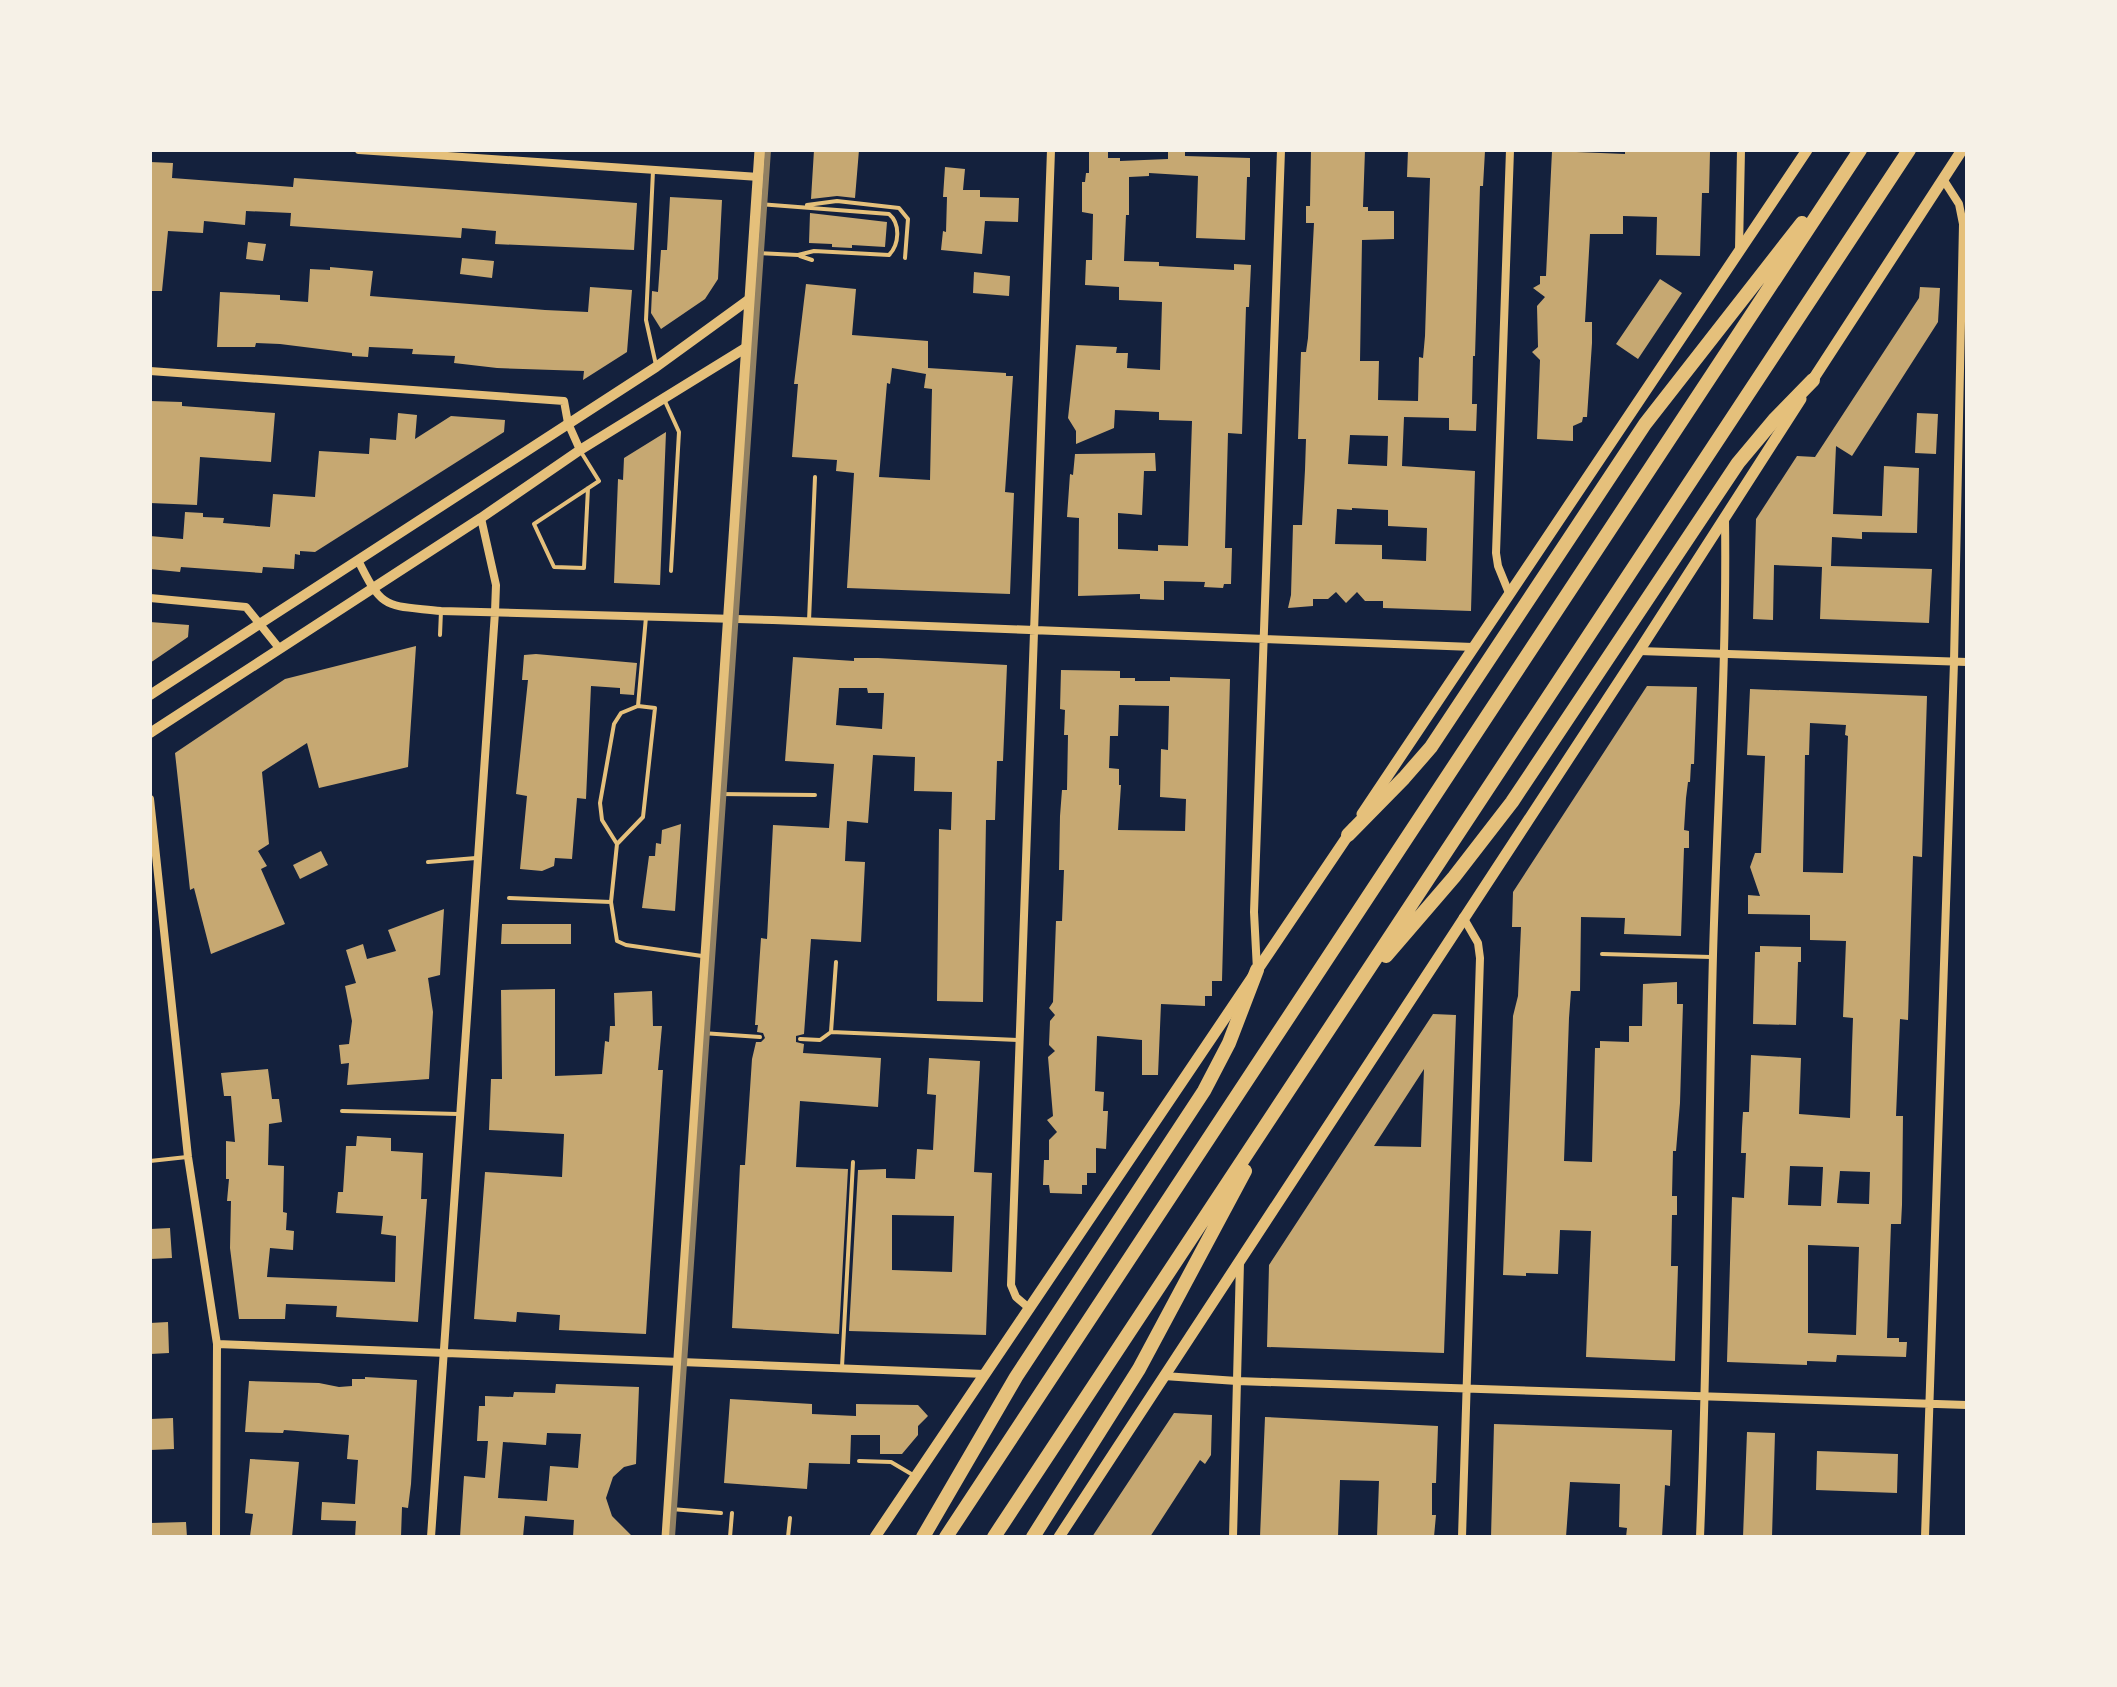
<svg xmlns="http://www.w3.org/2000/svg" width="2117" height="1687" font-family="Mulish,sans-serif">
<rect width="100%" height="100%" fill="#14213d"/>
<path fill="#c6a872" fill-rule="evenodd" d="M814 150H859L855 198 837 196 811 199Z
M1089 150H1108V158H1120V161L1168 159V150H1185V156L1250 158V177H1247L1245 240 1196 238 1198 176 1149 173V176L1129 177V215H1126L1124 261 1159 262V266L1234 270V264L1251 265 1249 307H1246L1242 434 1228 433 1225 548H1232L1231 584H1224L1223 588 1204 587 1205 582 1164 581V600L1140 599V594L1078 596 1079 518 1067 517 1070 474 1073 475 1075 454 1155 453 1156 471H1144L1142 515 1118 513V549L1158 551V545L1188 546 1192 421 1159 420V412L1115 410 1114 428 1076 444V431L1068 418 1076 345 1117 347 1116 353H1128L1127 368 1160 370 1162 302 1119 300V287L1085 285 1086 260H1092L1093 214 1082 212V182H1085L1086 173H1089Z
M1311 150H1365L1363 207H1368V211H1394V239L1362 240 1360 361H1379L1378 400 1418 401 1419 357 1423 358 1425 336 1430 178 1407 177 1408 150 1485 151 1483 186H1480L1475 356H1473L1472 404H1477L1476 431 1449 430V418L1404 417 1402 466 1475 471 1471 611 1383 608V601H1365L1357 592 1346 603 1336 592 1328 599H1313V606L1288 608 1291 595 1293 525H1302L1305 470 1306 439H1298L1301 352H1306L1308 338 1314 223H1306V206H1310ZM1350 435 1388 436 1387 466 1348 464ZM1352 508 1388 510V526L1427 528 1426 561 1382 559V545L1335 544 1337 509 1352 510Z
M1625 150 1710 152 1709 193H1702L1700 256 1656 255 1657 217 1623 216V234H1590L1585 322H1592V343L1587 417H1583L1582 422 1573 426V441L1537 439 1540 360 1532 352 1538 347 1537 306 1545 297 1533 288 1540 284V276H1546L1552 151 1625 154Z
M150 162 173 163 172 178 293 187 294 178 637 203 634 250 495 244 496 231 462 228 461 238 290 226 291 213 246 211 245 225 204 221 203 233 168 231 162 291H150Z
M945 167 965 169 963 190H980V197L1019 198 1018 222 985 221 982 254 941 250 943 231 946 232 947 197H943Z
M670 197 722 200 718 279 705 299 661 329 651 313 652 291 658 292 661 250H667Z
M810 213 887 222 885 247 852 245V248L832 247V244L809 243Z
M248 242 266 244 263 261 246 259Z
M462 258 494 261 492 278 460 274Z
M330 267 373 271 370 296 545 310 588 312 590 287 632 290 627 352 583 380 584 371 497 368 454 363 455 356 412 354 413 349 369 347 368 357 352 356V353L280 344 256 343 255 347H217L220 292 280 295V300L308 302 310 269 330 270Z
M974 272 1010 276 1009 296 973 293Z
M1660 279 1682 293 1638 359 1616 344Z
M806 284 856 289 852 335 928 341V368L1006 373V376H1013L1005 492 1014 493 1010 594 847 588 854 473 836 471 837 460 792 457 798 384H794ZM892 368 926 374 924 388 932 389 930 480 879 477 887 383 890 384Z
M1920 287 1940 288 1938 322 1852 456 1836 446 1833 514 1882 516 1884 466 1919 468 1917 533 1862 532V539L1832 537 1831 566 1932 569 1929 623 1820 619 1822 567 1774 565 1773 620 1753 619 1756 519 1797 456 1815 457 1919 298Z
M150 401 182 402V406L275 413 271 462 200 457 197 505 150 503Z
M398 413 417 415 415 439 451 416 505 420 504 432 315 552 300 551V555L295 554 294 569 263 567 262 573 181 567 180 572 150 569V536L183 539 185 512 203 513V517L224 518 223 523 270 527 273 494 315 497 319 451 369 454 370 438 396 440Z
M1917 413 1938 414 1936 454 1915 453Z
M666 432 660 585 614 583 618 479 623 480 624 458Z
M150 622 189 625 188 637 150 663Z
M416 646 408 767 319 788 307 743 262 772 269 844 258 851 267 866 261 869 285 924 211 954 194 888 190 890 175 753 285 679Z
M536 654 637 663 634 695 620 694V688L591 686 586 799 577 798 572 859 555 858 554 866 542 871 520 869 527 796 516 794 528 680H522L524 655Z
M793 657 854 661V658H878L1007 665 1003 761H997L995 820H986L983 1002 937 1001 939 829 951 830 952 792 914 791 915 757 873 755 868 823 847 821 845 861 865 862 861 942 811 939 804 1034 796 1036V1042L804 1044 803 1053 881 1058 878 1107 800 1101 796 1167 848 1169 839 1334 732 1328 740 1165H745L752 1059 756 1042H761L765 1038 763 1033 757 1032 758 1025H755L761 938 767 939 773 825 829 828 834 764 785 761ZM839 688H867L868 693H884L882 729 836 725Z
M1061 670 1120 671V678H1135V681H1170V677L1230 679 1222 981H1212V996H1205V1006L1161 1004 1158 1075H1142V1040L1097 1036 1095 1091 1104 1092 1103 1111H1108L1106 1149 1096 1148V1173H1087V1185H1082V1194L1050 1193 1049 1185H1043L1044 1160H1049V1140L1057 1132 1047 1120 1053 1116 1048 1057 1055 1051 1049 1045 1050 1021 1055 1015 1049 1008 1053 1002 1056 921H1062L1064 870H1059L1060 816 1062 790H1067L1068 735H1064L1065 710 1060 709ZM1119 705 1169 706 1168 750 1161 749 1160 797 1186 799 1185 831 1118 830 1121 785H1119V769L1109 768 1110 736H1118Z
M1647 686 1697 687 1694 764H1691L1690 782H1688L1686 798 1684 830 1689 831V848H1684L1681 936 1624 934 1625 918 1581 917 1580 991H1571L1569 1018 1564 1161 1592 1162 1595 1048H1600V1041L1629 1042V1026H1642L1643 984 1677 982V1004H1683L1680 1103 1676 1151H1673L1672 1196H1677V1215H1672L1671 1266H1678L1675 1361 1586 1357 1591 1231 1560 1230 1558 1274 1526 1273V1276L1503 1275 1513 1016 1518 996 1521 927H1512L1513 892Z
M1750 689 1927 696 1922 857 1913 856 1908 1020 1900 1019 1896 1116H1903L1902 1205 1901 1224H1891L1887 1338H1899V1342H1907L1906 1357 1837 1355 1836 1362 1807 1361V1365L1727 1362 1732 1197 1744 1198 1746 1153H1741L1742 1128 1743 1112H1749L1751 1055 1801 1058 1799 1114 1850 1118 1852 1046 1853 1018 1843 1017 1846 941 1810 940V915L1748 914V895L1760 896 1750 867 1755 853H1761L1765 756 1747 755ZM1810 723 1846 725 1845 735 1848 736 1843 873 1803 872 1805 755H1809ZM1790 1166 1823 1167 1821 1206 1788 1205ZM1840 1171 1870 1172 1869 1204 1837 1203ZM1808 1245 1859 1247 1856 1335 1808 1333Z
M681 824 675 911 642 908 649 856H655L656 843 661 844 662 830Z
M321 851 328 865 300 879 293 865Z
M444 909 440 975 428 978 433 1012 429 1079 347 1085 349 1063 341 1064 339 1045 349 1044 352 1021 345 986 356 983 346 950 363 944 367 959 396 951 388 930Z
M502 924H571V944H501Z
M1760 946 1801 947V962H1798L1796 1025 1753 1024 1755 952H1760Z
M555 989V1076L602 1074 605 1041 609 1042 610 1026H615L614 993 652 991 653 1026H662L658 1070H663L646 1334 559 1330 560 1315 517 1312 516 1322 474 1319 485 1172 562 1177 564 1134 489 1130 491 1079H502L501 990Z
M1433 1014 1456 1015 1444 1353 1267 1347 1269 1265ZM1424 1069 1421 1147 1374 1146Z
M929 1058 980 1061 974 1172 992 1173 986 1335 849 1331 858 1170 886 1169V1178L915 1179 917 1149 933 1150 936 1095 927 1094ZM892 1215 954 1216 952 1272 892 1270Z
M268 1069 272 1099H279L282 1122 269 1124 268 1165 284 1166 283 1212 287 1213 286 1230 294 1231 293 1250 270 1248 267 1277 395 1282 396 1236 381 1234 383 1216 336 1213 338 1192H343L346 1146H356L357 1136 391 1138V1151L423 1153 421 1199H427L418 1322 336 1317 337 1306 286 1304 285 1319H239L230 1248 231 1201H227L229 1179H226V1141L235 1142 231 1096H224L221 1073Z
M170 1228 172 1258 150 1259V1229Z
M168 1322 169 1353 150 1354V1323Z
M365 1377 417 1380 411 1484 408 1508 402 1507 401 1537H355L356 1521 321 1520 322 1502 355 1504 358 1460 347 1459 349 1435 284 1430 283 1433 245 1432 249 1381 319 1383 339 1387 352 1386V1379H365Z
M556 1384 639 1387 636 1464 624 1467 613 1477 606 1498 612 1516 633 1537H573L574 1520 525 1516 523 1537H460L464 1476 485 1478 488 1441H477L479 1406H485V1396L513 1397 514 1392 555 1393ZM547 1433 581 1434 578 1468 550 1466 547 1501 498 1498 503 1442 546 1445Z
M730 1399 812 1404V1414L856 1416V1404L918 1405 928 1416 918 1426V1435L902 1454H880V1435H851L850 1464 809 1463 807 1489 724 1483Z
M1174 1413 1212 1415 1211 1455 1205 1464 1200 1460 1150 1537H1092Z
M1265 1417 1438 1426 1436 1483H1432V1515H1436L1434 1537H1377L1379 1481 1340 1480 1338 1537H1260Z
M173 1418 174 1449 150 1450V1419Z
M1494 1424 1672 1430 1670 1486 1665 1485 1662 1537H1626L1627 1528 1619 1527 1620 1484 1570 1482 1566 1537H1491Z
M1747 1432 1775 1433 1772 1537H1743Z
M1817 1451 1898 1454 1897 1493 1816 1490Z
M250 1459 299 1462 292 1537 250 1536 253 1514 245 1513Z
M186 1522 187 1537H150V1523Z"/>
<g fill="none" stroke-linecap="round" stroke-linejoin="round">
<path stroke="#e5c07b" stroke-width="4" d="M653 171 646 320 656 365
M807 205 837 201 899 208 908 219 905 258
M756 253 798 255 814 251 889 255C899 245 901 224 889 214L759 204
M800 256 812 260
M664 399 679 432 671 571
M581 452 599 481 534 524 554 567 584 568 588 488
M646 617 638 706 655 708 643 817 617 844 611 902 617 941 626 945 702 956
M809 621 815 477
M440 635 441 611
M718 794 815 795
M617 844 602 820 600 803 614 724 621 713 638 706
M428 862 476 858
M509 898 611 902
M1602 954 1711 957
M831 1032 836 962
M702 1033 760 1037
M800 1039 820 1040 831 1032 1018 1040
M342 1111 458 1114
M150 1161 187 1157
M842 1367 853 1162
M859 1461 891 1462 913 1475
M671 1509 721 1513
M730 1537 732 1513
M788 1537 790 1518"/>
<path stroke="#e5c07b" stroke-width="8" d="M359 150 759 177
M1739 249 1741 150
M150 371 564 401 568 423 580 450
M358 560C383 612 387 605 441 611L773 620 1473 647
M1509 593 1498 566 1496 553 1510 150
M150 598 246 607 279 648
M1639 651 1967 662
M150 799 188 1157 217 1344 216 1537
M1257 970 1254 912 1281 150
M1029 1308 1016 1297 1011 1285 1051 150
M217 1344 985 1374
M1164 1376 1237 1381 1967 1405
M431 1537 495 612 496 585 481 518
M1233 1537 1240 1262
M1462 1537 1480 958 1478 943 1463 917
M1700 1537C1708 1343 1708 1149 1713 955 1717 810 1727 664 1725 518
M1925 1537 1954 662 1963 224 1959 204 1943 179"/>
<path stroke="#e5c07b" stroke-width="10" d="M150 695 656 367 751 298
M150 733 481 518 580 450 747 347"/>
<path stroke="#e5c07b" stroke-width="11" d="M1810 384 1962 150
M1362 814 1807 150
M667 1537 760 150
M875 1537 1353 828
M1059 1537 1639 651 1801 399"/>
<path stroke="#e5c07b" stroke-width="14" d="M1348 835 1404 778 1431 747 1645 424 1802 223
M1386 956 1454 877 1512 802 1738 463 1774 420 1813 380
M923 1537 1016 1377 1204 1091 1229 1043 1257 970
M946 1537 1860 150
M994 1537 1909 150
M1033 1537 1139 1369 1245 1171"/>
<path stroke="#918062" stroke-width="6" d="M672 1537 768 150"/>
</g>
<rect width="2117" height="1687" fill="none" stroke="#f6f1e7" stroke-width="304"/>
</svg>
